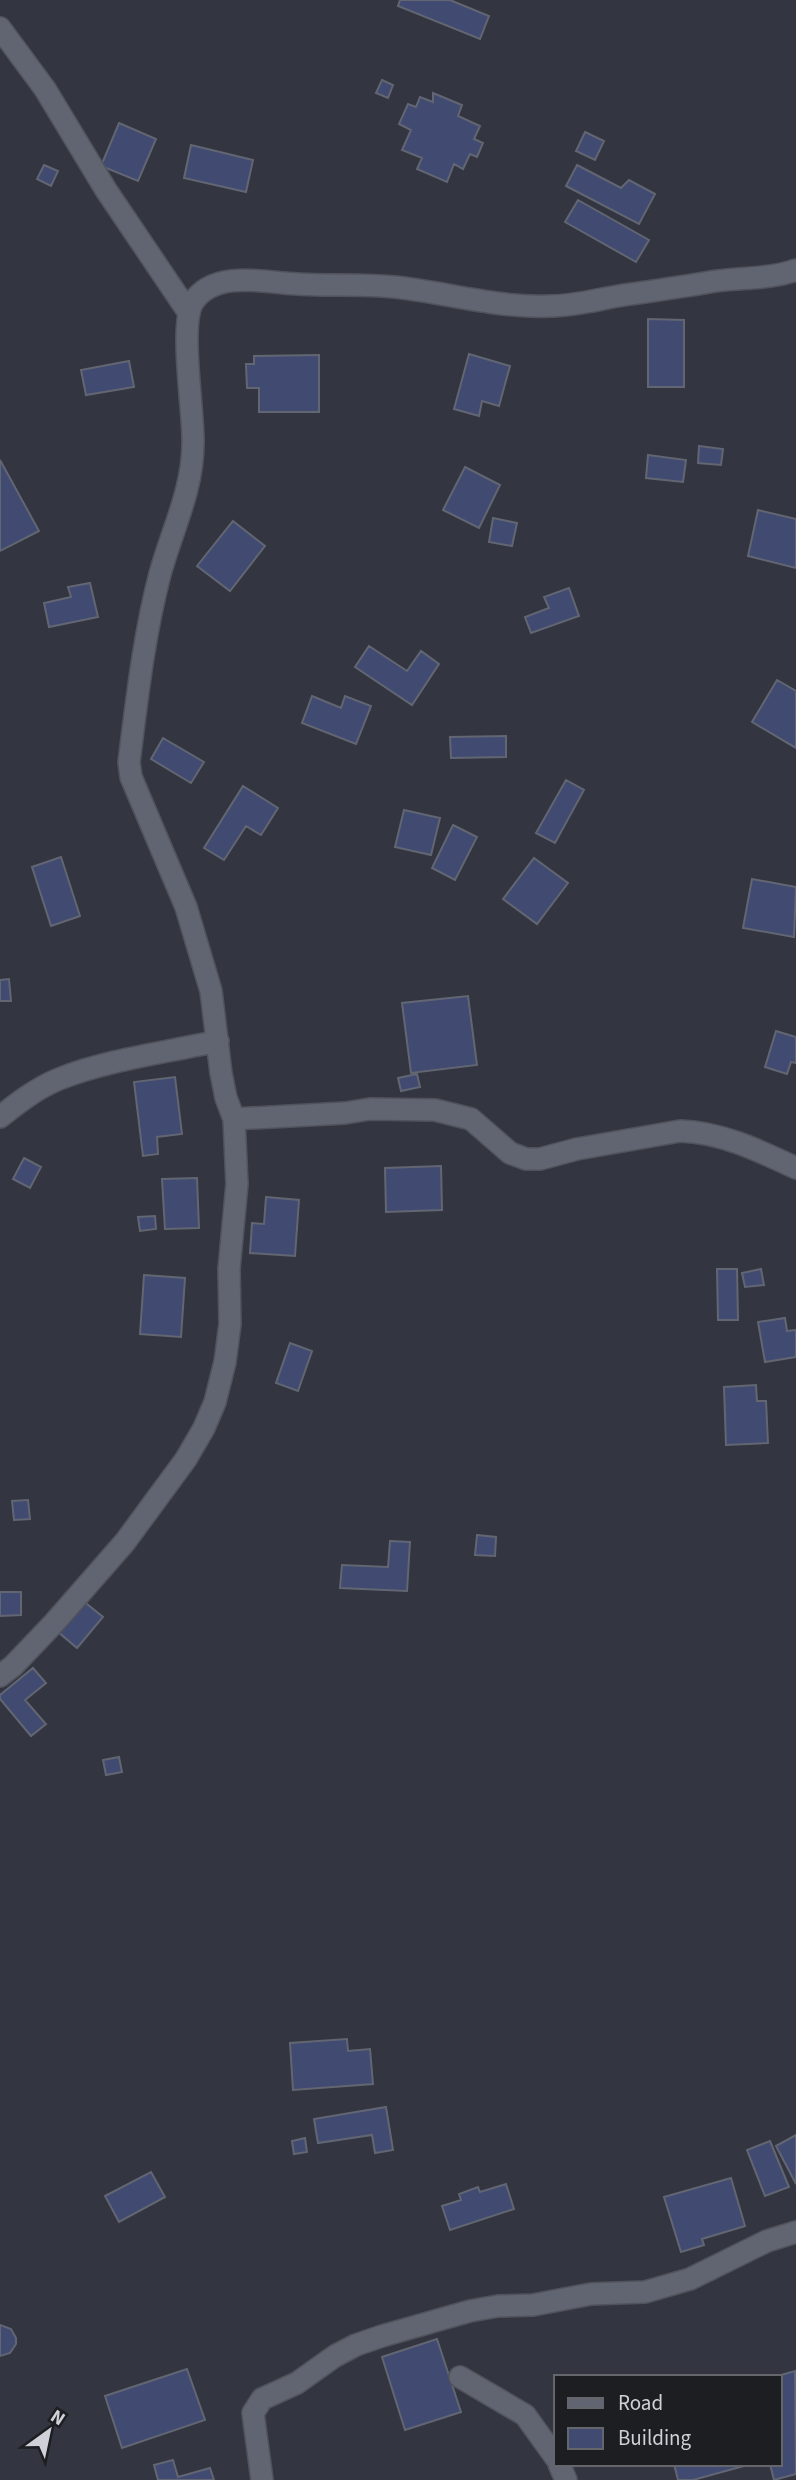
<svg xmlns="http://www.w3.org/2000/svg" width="796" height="2480" font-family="'Source Sans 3',sans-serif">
<rect width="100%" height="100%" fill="#333640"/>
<path fill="#414a71" stroke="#626672" stroke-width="2" d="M400 0H450L489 16 480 39 398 6Z
M382 80 393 85 388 98 376 93Z
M433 93 462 105 458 116 480 126 474 139 483 143 477 157 470 154 463 169 454 164 447 182 417 169 422 158 402 150 411 130 399 124 408 104 416 107 420 97 433 102Z
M119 123 156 139 138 181 101 166Z
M585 132 604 141 595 160 576 151Z
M191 145 253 160 246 192 184 178Z
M44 165 58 171 51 186 37 179Z
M577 165 621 188 629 180 655 194 639 224 566 186Z
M578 200 649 240 636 262 565 222Z
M648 319 684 320V387H648Z
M469 354 510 366 499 406 482 401 479 416 454 409Z
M319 355V412H259V388H247L246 364H254V356Z
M129 361 134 387 86 395 81 370Z
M699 446 723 449 721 465 698 463Z
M648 455 686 460 683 482 646 478Z
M0 460 39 531 0 551Z
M465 467 500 485 479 528 443 510Z
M758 510 796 519V568L748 556Z
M493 518 517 523 512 546 489 542Z
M233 521 265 546 230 591 197 566Z
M90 583 98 617 49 627 44 603 71 597 68 587Z
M569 588 579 616 531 633 525 617 549 608 544 597Z
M369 646 407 671 421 651 439 664 412 705 355 667Z
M777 680 796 691V748L752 722Z
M312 696 341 708 345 696 371 706 356 744 302 723Z
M506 736V757L451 758 450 737Z
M163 738 204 762 191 783 151 759Z
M566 780 584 790 555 843 536 833Z
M243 786 278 808 261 835 246 826 224 860 204 848Z
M404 810 440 818 431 855 395 847Z
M453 825 477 837 455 880 432 868Z
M61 857 80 916 51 926 32 867Z
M534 858 568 883 537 924 503 899Z
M752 879 796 887 794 937 743 928Z
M9 979 11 1001H0V980Z
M468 996 477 1065 411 1073 402 1003Z
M776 1031 796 1037V1063L791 1062 787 1074 765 1067Z
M417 1074 420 1087 401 1091 398 1078Z
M175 1077 182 1134 157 1137 158 1154 143 1156 134 1082Z
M24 1158 41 1167 30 1188 13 1179Z
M441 1166 442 1210 386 1212 385 1168Z
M197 1178 199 1228 165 1229 162 1179Z
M266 1197 299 1200 295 1256 250 1253 252 1223 264 1224Z
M155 1216 156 1229 140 1231 138 1217Z
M717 1269H737L738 1320H718Z
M761 1269 764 1285 745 1287 742 1273Z
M144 1275 185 1278 181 1337 140 1334Z
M785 1318 787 1331 796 1330V1357L765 1362 758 1322Z
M290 1343 312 1351 298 1391 276 1383Z
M756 1385 757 1401H766L768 1443 726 1445 724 1387Z
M28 1500 30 1519 14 1520 12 1501Z
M477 1535 496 1537 495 1556 475 1555Z
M390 1541 410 1542 407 1591 340 1588 342 1565 388 1567Z
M0 1592H21V1615L0 1616Z
M82 1600 103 1617 77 1648 57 1631Z
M33 1668 46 1683 25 1700 46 1724 31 1736 0 1699V1695Z
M119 1757 122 1772 106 1775 103 1760Z
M347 2039 348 2051 370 2049 373 2084 293 2090 290 2043Z
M386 2107 393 2150 375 2153 372 2135 318 2143 314 2119Z
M796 2135V2184L776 2146Z
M305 2138 307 2152 294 2154 292 2141Z
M770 2141 789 2187 765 2196 747 2150Z
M151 2172 165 2197 119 2222 105 2196Z
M731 2178 745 2226 702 2239 704 2245 681 2252 664 2197Z
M506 2184 514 2209 450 2230 442 2206 461 2200 459 2194 478 2187 480 2192Z
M0 2325 11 2329 16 2338V2344L10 2353 0 2356Z
M437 2339 461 2412 405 2430 382 2357Z
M187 2369 205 2420 122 2448 105 2396Z
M795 2371 796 2474 774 2480 770 2464H780V2377H774Z
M173 2460 178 2477 210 2468 214 2480H158L154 2465Z
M674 2464H751L693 2480H678Z"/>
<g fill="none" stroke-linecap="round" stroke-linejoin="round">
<defs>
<path id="minor" d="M0 28 45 89 106 190 189 313
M0 1117C19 1102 37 1088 59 1079 106 1060 168 1052 218 1041
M234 1119 345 1113 370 1109 435 1110 471 1119 510 1153 526 1159H540L577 1149 680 1131C721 1132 760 1151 796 1168
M0 1676 13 1666 55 1622 125 1542 186 1459 204 1428 215 1402 225 1362 230 1324 229 1269 237 1184 234 1119 226 1098 221 1073 211 991 186 907 131 777 129 762C137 699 144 635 160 574 172 530 193 490 193 443 194 413 179 325 193 302 212 273 255 280 284 283 324 287 364 283 403 288 451 294 500 308 549 306 575 306 599 299 624 295 653 291 681 287 710 282 739 277 768 280 796 270
M460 2377 525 2415 556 2458
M559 2464 566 2480
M262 2480 253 2413 262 2399 297 2383 335 2356 356 2345 382 2336 470 2311 498 2306 533 2305 591 2294 645 2292 690 2279 767 2241 796 2232"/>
</defs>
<use href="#minor" stroke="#51535c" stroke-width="24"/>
<use href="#minor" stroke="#616571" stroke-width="21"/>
</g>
<rect x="554" y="2375" width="228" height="91" fill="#1c1e22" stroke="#64666b" stroke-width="2"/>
<rect x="568" y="2398" width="35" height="10" fill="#616571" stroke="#64666b" stroke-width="2"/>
<text x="618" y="2410" font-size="21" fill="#cfd1d8">Road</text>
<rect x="568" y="2428" width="35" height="21" fill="#414a71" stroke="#64666b" stroke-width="2"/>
<text x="618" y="2445" font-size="21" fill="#cfd1d8">Building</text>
<g transform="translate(49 2431) rotate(33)" stroke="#1c1e22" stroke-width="5" paint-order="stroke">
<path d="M0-5L12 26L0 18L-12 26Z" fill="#cfd1d8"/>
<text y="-10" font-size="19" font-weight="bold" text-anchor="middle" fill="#cfd1d8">N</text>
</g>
</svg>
